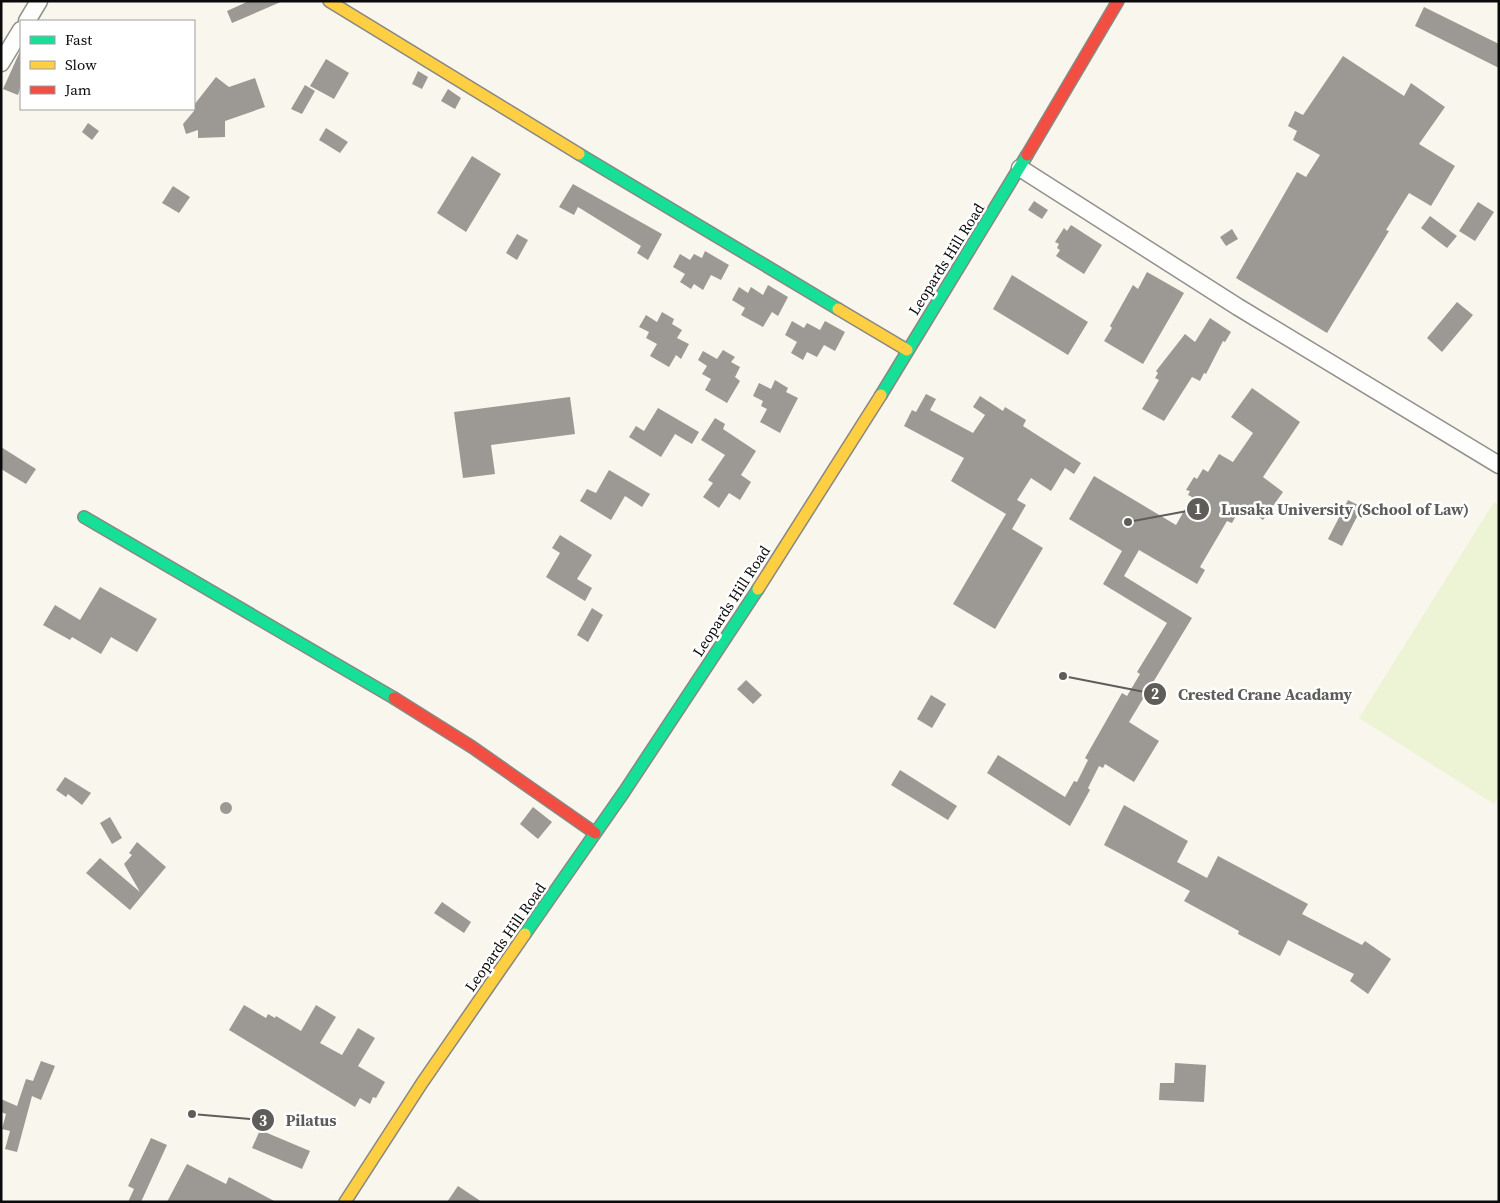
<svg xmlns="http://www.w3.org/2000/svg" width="1500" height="1203" font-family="'Source Serif 4',serif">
<rect width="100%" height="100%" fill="#f9f6ed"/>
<path fill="#ecf4d5" d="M1494 502 1499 505V796L1494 804 1359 718Z"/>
<path fill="#9c9893" d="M249 1H283L232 23 227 11Z
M1424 7 1499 44V68L1415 26Z
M21 49V85L18 95 3 89Z
M1343 56 1404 96 1411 83 1445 107 1419 144 1455 166 1431 206 1409 193 1386 230 1389 231 1327 333 1236 278 1297 172 1306 177 1320 155 1293 140 1297 131 1288 126 1295 111 1303 115Z
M326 59 349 73 334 99 310 86Z
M418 71 428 77 422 89 412 84Z
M216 77 229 87 255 78 265 107 225 121V137L198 138V130L186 134 183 124 194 111V105Z
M305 85 315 91 302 114 291 109Z
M448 89 461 98 455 109 441 101Z
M88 123 99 131 92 140 82 132Z
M326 128 348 142 340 153 319 140Z
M472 156 501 174 466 232 437 213Z
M573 184 662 234 648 260 637 253 641 246 578 207 574 215 559 207Z
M173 186 190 197 179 213 162 203Z
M1034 201 1048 210 1042 219 1028 210Z
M1478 202 1494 212 1475 241 1459 231Z
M1430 216 1457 236 1447 248 1421 228Z
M1071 225 1102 245 1084 274 1056 256 1060 250 1057 248 1059 244 1055 242 1064 228 1067 231Z
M1232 229 1238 239 1226 246 1220 237Z
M517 234 528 240 517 260 506 253Z
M705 251 729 265 721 280 711 275 703 290 694 284 691 289 680 282 685 274 673 267 680 254 690 260 694 254 702 258Z
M1147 272 1184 293 1143 364 1104 341 1112 328 1110 326 1133 285 1138 289Z
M1012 275 1088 322 1068 355 993 309Z
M768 285 788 297 778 316 772 312 763 327 741 315 745 308 732 300 739 287 748 293 751 287 763 295Z
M1457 302 1473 315 1442 352 1427 338Z
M662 312 674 319 672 324 682 330 677 338 689 344 681 359 676 355 669 367 650 356 657 344 646 338 649 332 639 327 646 315 657 322Z
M1210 318 1231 332 1225 342 1223 341 1206 374 1204 373 1200 381 1192 377 1164 421 1142 409 1159 380 1155 378 1158 373 1156 371 1185 334 1195 342Z
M792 321 804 328 807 323 820 330 825 321 845 332 835 351 824 345 817 357 807 352 803 360 791 353 797 342 785 335Z
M723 350 735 357 731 362 740 367 735 377 740 381 727 403 705 390 711 379 702 374 707 366 698 360 703 351 717 359Z
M775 380 788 388 786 392 798 398 780 433 760 422 767 409 761 406 763 401 753 396 759 383 771 389Z
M1252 388 1300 422 1263 477 1283 492 1263 520 1242 505 1232 523 1227 521 1200 567 1205 570 1197 584 1139 550 1124 576 1192 618 1129 722 1159 741 1134 782 1105 764 1103 768 1099 766 1088 788 1090 790 1070 826 987 773 998 755 1065 797 1074 781 1077 782 1088 760 1085 758 1122 693 1127 696 1140 674 1137 672 1167 623 1103 584 1122 551 1069 519 1094 476 1176 525 1192 497 1188 495 1190 491 1186 490 1194 477 1197 479 1203 469 1208 472 1219 454 1233 462 1253 433 1231 417Z
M926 394 936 399 930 410 973 433 985 415 973 407 980 396 1003 411 1005 407 1026 420 1023 426 1081 463 1074 474 1065 468 1051 491 1031 478 1017 500 1026 505 1012 529 1043 548 995 629 953 604 1006 514 951 481 964 458 904 426 912 410 916 412Z
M570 397 575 434 491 445 495 474 463 478 454 412Z
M658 408 699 432 692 444 675 434 661 457 629 437 636 426 644 431Z
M715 418 725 424 723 429 756 451 741 475 751 482 740 500 729 493 719 508 703 497 713 483 708 480 725 455 701 440Z
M1 447 36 469 26 484 1 469Z
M609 470 650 494 642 507 625 496 611 520 580 501 587 489 596 493Z
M1348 500 1362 507 1342 546 1328 539Z
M560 535 592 555 577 579 592 588 585 601 546 577 560 553 552 548Z
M100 587 157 619 137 652 111 637 101 654 72 637 70 640 43 625 55 605 80 620Z
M592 608 603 615 588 642 577 635Z
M746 680 762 695 753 704 737 689Z
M931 695 946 704 932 728 917 719Z
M900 770 957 806 948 820 891 785Z
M65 777 91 793 82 805 68 794 66 797 56 790Z
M220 808a6 6 0 1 1 12 0a6 6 0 1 1-12 0Z
M1124 805 1188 841 1177 862 1207 878 1218 856 1308 904 1302 914 1362 945 1365 941 1391 959 1368 994 1350 981 1354 974 1288 940 1280 956 1238 934 1239 931 1184 901 1190 891 1104 845Z
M533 807 552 822 538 839 520 824Z
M110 817 122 838 112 844 100 823Z
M137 842 166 867 130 910 86 873 100 858 140 892 124 864 132 855 129 853Z
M442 902 471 922 464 933 434 913Z
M244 1005 266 1018 268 1014 275 1018 276 1016 301 1031 316 1005 336 1017 320 1043 342 1055 358 1028 375 1038 358 1066 385 1082 376 1098 373 1097 370 1104 360 1098 355 1107 229 1030Z
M41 1061 55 1066 41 1100 32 1096 17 1152 5 1149 10 1131 2 1129 6 1114 1 1112V1099L17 1106 26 1079 33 1081Z
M1175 1063 1206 1065 1204 1102 1159 1100 1160 1083H1174Z
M260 1130 310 1151 302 1169 252 1148Z
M151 1138 167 1145 141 1202H128L134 1189 128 1186Z
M187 1164 226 1184 229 1177 276 1202H167Z
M458 1186 482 1202H447Z"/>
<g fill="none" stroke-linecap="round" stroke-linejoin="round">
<defs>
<path id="street" d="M27 21 39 1
M1 63 21 30
M1020 168 1238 307 1499 465"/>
<path id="fast" d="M579 154 838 309
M881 395 1027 155
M84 517 394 698
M525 934 624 792 758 589"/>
<path id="slow" d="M329 1 579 154
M838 309 907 350
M758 589 881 395
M345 1202 422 1083 525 934"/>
<path id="jam" d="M1027 155 1118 1
M394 698 472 747 595 833"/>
</defs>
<use href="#street" stroke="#92908c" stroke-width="19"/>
<use href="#fast" stroke="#888783" stroke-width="14"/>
<use href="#slow" stroke="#888783" stroke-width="14"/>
<use href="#jam" stroke="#888783" stroke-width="14"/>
<use href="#street" stroke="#fefefc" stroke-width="16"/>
<use href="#fast" stroke="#16e098" stroke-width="11"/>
<use href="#slow" stroke="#ffcf43" stroke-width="11"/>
<use href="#jam" stroke="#f24e42" stroke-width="11"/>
</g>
<g text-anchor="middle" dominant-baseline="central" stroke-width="5" stroke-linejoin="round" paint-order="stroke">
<g font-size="15" fill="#0a0a0a" stroke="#fff">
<text transform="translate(946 259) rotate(-58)">Leopards Hill Road</text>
<text transform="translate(731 601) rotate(-57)">Leopards Hill Road</text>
<text transform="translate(505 937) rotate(-55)">Leopards Hill Road</text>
</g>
</g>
<path fill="none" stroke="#5e5d59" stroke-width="2" d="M1128 522L1198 509M1063 676L1155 694M192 1114L263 1120"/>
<g fill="#5e5d59" stroke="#fff" stroke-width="2">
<circle cx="1128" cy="522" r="5"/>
<circle cx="1063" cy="676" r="5"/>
<circle cx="192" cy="1114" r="5"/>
<circle cx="1198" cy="509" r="12"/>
<circle cx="1155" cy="694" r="12"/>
<circle cx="263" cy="1120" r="12"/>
</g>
<g font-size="15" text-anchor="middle" font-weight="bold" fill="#fff">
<text x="1198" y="514">1</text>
<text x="1155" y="699">2</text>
<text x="263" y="1126">3</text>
</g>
<g font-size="16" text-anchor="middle" font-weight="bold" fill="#5e5d59" stroke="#fff" stroke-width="5" stroke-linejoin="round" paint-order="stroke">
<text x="1345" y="515">Lusaka University (School of Law)</text>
<text x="1265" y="700">Crested Crane Acadamy</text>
<text x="311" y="1126">Pilatus</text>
</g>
<rect width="1500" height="1203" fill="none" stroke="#0a0a0a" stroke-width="5"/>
<rect x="20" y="20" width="175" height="90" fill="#ffffff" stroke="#9d9d9d"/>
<rect x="30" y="36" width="25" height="8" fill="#16e098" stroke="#9d9d9d"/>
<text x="65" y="45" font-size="15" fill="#0a0a0a">Fast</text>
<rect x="30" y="61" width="25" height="8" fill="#ffcf43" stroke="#9d9d9d"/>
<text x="65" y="70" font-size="15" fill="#0a0a0a">Slow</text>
<rect x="30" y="86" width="25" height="8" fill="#f24e42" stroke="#9d9d9d"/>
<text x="65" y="95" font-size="15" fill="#0a0a0a">Jam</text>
</svg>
